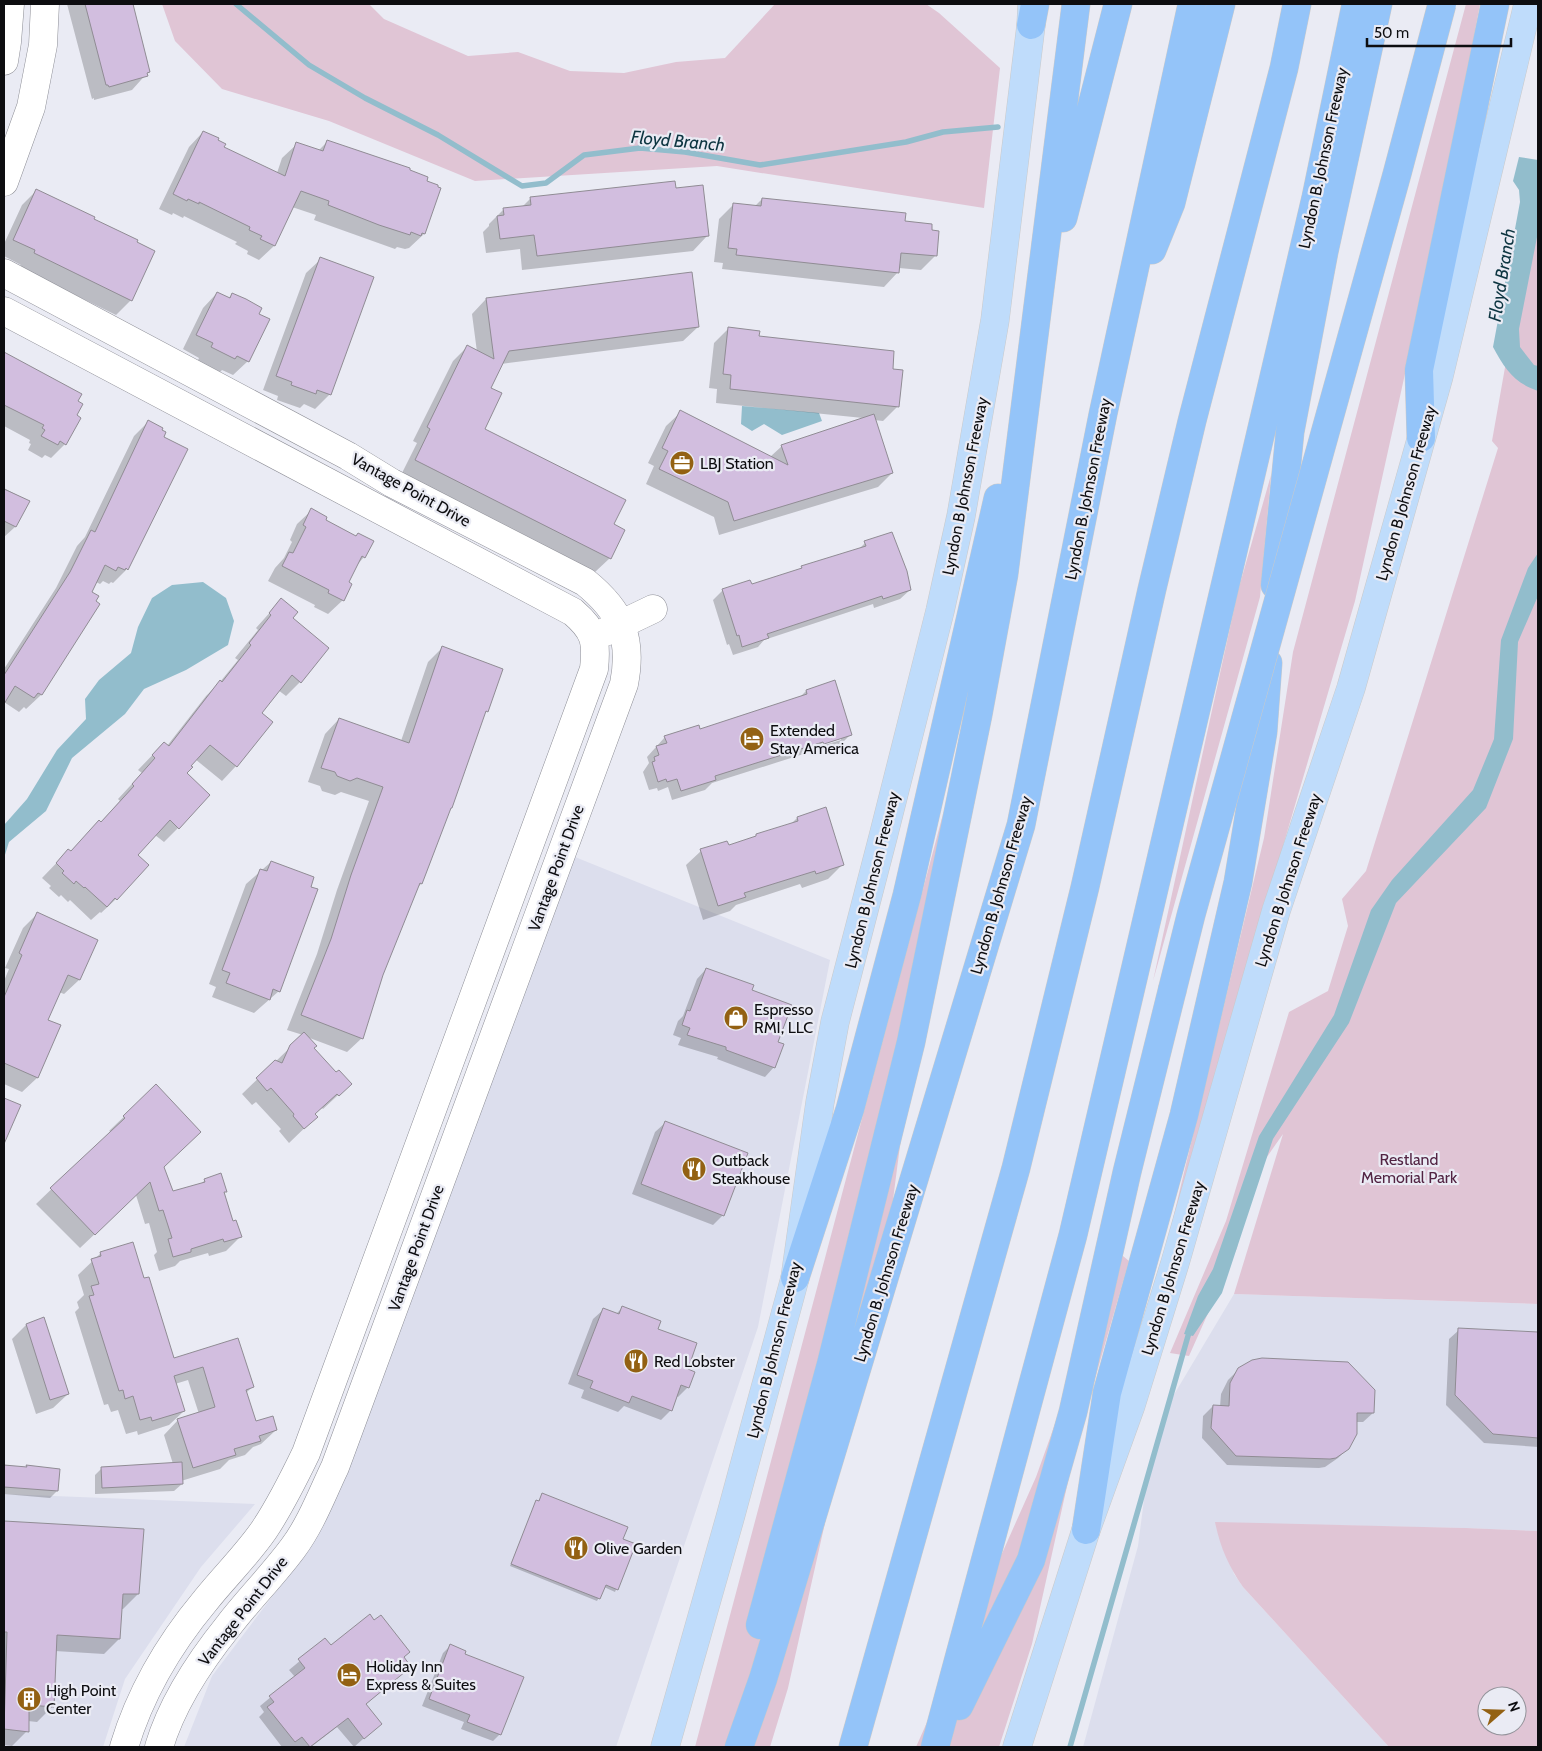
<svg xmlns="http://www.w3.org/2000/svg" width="1542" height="1751" font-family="Cabin,sans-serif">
<rect width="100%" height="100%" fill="#eaebf4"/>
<path fill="#dcdeed" d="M575 857 830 960 758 1327 616 1747H184L212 1676 309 1548Z
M1234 1294 1538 1304V1531L1466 1528 1216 1523 1234 1574 1243 1587 1389 1747H1083L1138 1546 1148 1469 1169 1403Z
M4 1494 255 1504 201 1567 125 1679 103 1747H4Z"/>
<path fill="#e0c5d5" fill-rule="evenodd" d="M162 4H369L384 19 468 56 518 52 570 71 624 73 676 62 725 58 775 4H926L939 13 1000 68 984 208 717 166 475 181 329 121 222 89 175 41Z
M1466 4H1480L1445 192 1355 601 1171 1227 1264 838 1293 652Z
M1538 181V1304L1234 1294 1283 1134 1248 1184 1237 1248 1189 1356 1170 1353 1226 1221 1289 1012 1328 991 1348 926 1342 899 1366 871 1498 448 1492 441Z
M1271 475 1260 597 1153 981 1238 591Z
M943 814 887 1246 788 1688 770 1747H695Z
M1117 1251 1129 1261 1077 1441 1032 1644 999 1747H916L1036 1477Z
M1215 1522 1466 1528 1538 1531V1747H1389L1243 1587C1229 1567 1220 1547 1215 1522ZM1487 1696H1517V1726H1487Z"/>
<path fill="#92bdcc" d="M1519 157 1538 160V232L1519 329 1520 347 1534 365 1538 366V391C1514 383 1505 369 1493 347L1520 202 1519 190 1513 181Z
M742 406 819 413 822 421 782 435 764 424 752 431 741 424Z
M1538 553V596L1518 642 1513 739 1486 808 1396 903 1349 1023 1273 1139 1222 1293 1193 1336 1184 1334 1198 1296 1213 1269 1259 1136 1334 1015 1371 910 1392 880 1473 790 1494 739 1501 640 1528 568Z
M203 582 226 598 234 621 228 645 186 670 144 689 125 714 72 758 46 811 9 842 4 858V825L27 799 57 750 86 719 85 699 99 680 131 653 138 627 152 598 172 585Z"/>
<path fill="#0003" fill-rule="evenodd" d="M67 4H132L149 71 132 90 94 100V98L92 99Z
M203 132 222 148 277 173 282 158 297 144 318 151 328 141 424 234 409 248 405 249 397 247 395 249 314 220 316 215 292 207 274 246 259 260 247 254 248 251 235 244 237 242 184 216 183 218 173 213 172 215 159 209 189 147Z
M675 189 707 236 693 251 522 270 520 249 486 253 483 232 489 226V224L504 209 522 207 530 199Z
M36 191 154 251 131 300 116 315 20 268 21 265 4 256V244L22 205Z
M762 199 904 222 935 256 921 270 899 268 898 272 884 287 722 269 723 263 714 262 719 219 734 204 755 206Z
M321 259 330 394 315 409 304 404 300 408 277 400 278 396 263 390 306 273Z
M217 293 228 299 232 294 248 361 233 375 222 370 219 373 197 362 199 358 183 349 203 308Z
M486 299 698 327 683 341 501 364 490 388 483 429 613 525 610 558 595 572 401 475 417 443 413 441 453 361 467 347 477 352 472 314Z
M728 329 891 370 898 406 883 421 874 420 892 473 878 487 719 535 714 517 646 484 654 466 648 463 666 426 681 412 770 457 782 446 863 418 716 403 717 389 709 388 714 343Z
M4 353 80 394 65 444 51 458 45 455 42 458 28 450 31 444 29 443 30 440 4 426Z
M148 422 127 569 113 583 111 582 109 584 103 581 100 584 96 582 90 592 94 602 98 605 41 695 26 709 24 707 19 712 4 702V669L56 588 77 546 85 537 134 436Z
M4 488 28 501 15 527 4 537Z
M312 510 324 521 355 537 358 534 364 557 357 565 348 583 343 600 328 614 314 607 315 605 268 581 275 568 284 558 292 542 290 540 297 524Z
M865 543 910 590 900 599 874 608 873 604 764 640 758 647 733 655 729 644 727 645 713 600 723 590 751 586 799 570 802 567 858 550Z
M281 600 291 618 300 682 286 696 278 690 260 713 236 766 222 781 195 759 185 773 178 828 164 842 155 835 136 855 147 865 116 899 101 913 100 912 91 920 70 900 68 902 61 895 59 897 49 888 51 886 42 878 68 851 70 852 100 823 120 801 118 799 142 773 138 770 164 743 167 746 206 696 220 682 238 660 235 658 258 630 256 628Z
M442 648 487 711 483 715 421 884 416 889 382 974 362 1038 347 1052 307 1037 313 1048 336 1074 350 1084 323 1109 322 1108 314 1114 316 1117 289 1143 279 1131 281 1129 256 1102 252 1105 242 1094 303 1035 287 1030 317 954 337 890 369 801 341 792 335 795 322 791 320 786 308 782 325 734 339 719 401 741 428 662Z
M834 682 851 734 841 744 814 753 813 751 712 783 705 790 672 800 668 787 658 791 657 788 649 790 643 772 649 763 647 757 665 737 699 730 799 698 806 691ZM841 737V740L818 747 817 745Z
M797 818 842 865 828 879 802 888 800 884 736 905 730 911 703 920 686 865 701 851 728 846 755 838 790 825Z
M271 862 279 991 254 1013 212 997 216 987 209 984 246 884Z
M37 914 96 940 79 980 64 994 59 992 47 1020 60 1026 37 1078 22 1092 4 1084V981L9 969 5 968 23 928Z
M706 969 750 990 777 1043 774 1067 765 1077 717 1059 718 1057 678 1045 681 1038 673 1035 678 1021 683 1016 697 979Z
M156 1086 163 1167 172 1193 200 1185 205 1180 226 1191 223 1194 232 1222 240 1237 226 1251 209 1256 208 1253 180 1261 175 1266 159 1271 154 1255 157 1252 149 1223 145 1224 136 1195 80 1248 36 1204 111 1132 109 1131Z
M665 1123 723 1215 713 1225 632 1194 655 1132Z
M101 1253 143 1280 174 1360 237 1340 252 1387 246 1393 255 1423 276 1430 261 1444 253 1447 245 1455 229 1460 220 1469 181 1481 182 1484 174 1491 95 1494V1475L102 1468 173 1464 164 1435 178 1420 199 1414 188 1380 175 1384 184 1411 169 1425 138 1435 137 1431 126 1434 118 1410 111 1412 108 1404 104 1405 75 1312 79 1308 77 1302 84 1295 78 1275Z
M622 1308 656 1330 686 1370 688 1387 678 1397 676 1396 671 1410 661 1420 624 1406 618 1412 581 1398 584 1390 568 1384 593 1319 603 1310 616 1314Z
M26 1325 68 1394 53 1408 36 1414 12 1339Z
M1459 1330 1538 1333V1447L1484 1443 1446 1405 1449 1339Z
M1239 1369 1373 1413 1363 1422H1356L1348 1448 1338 1458 1325 1467 1319 1468 1227 1465 1202 1438 1203 1416 1213 1406 1220 1407 1221 1394 1228 1380Z
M4 1466 58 1470 57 1491 50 1498 4 1494Z
M542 1495 621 1540 634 1545 615 1592 604 1587 597 1601 510 1566 535 1504 538 1502Z
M4 1522 143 1530 138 1594 123 1609H121L119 1639 104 1654 55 1651 52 1707 37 1722 28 1721 27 1731 12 1746 4 1745Z
M325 1640 330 1647 403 1658 410 1667 365 1705 380 1724 354 1747 337 1727 311 1747H293L291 1746 282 1747 259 1717 264 1712 260 1706 295 1677 289 1670Z
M450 1646 463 1655 500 1734 493 1741 461 1729 464 1722 422 1706 443 1653Z"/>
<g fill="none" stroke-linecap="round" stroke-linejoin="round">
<path stroke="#92bdcc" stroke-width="5.5" d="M236 4 309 65 365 98 438 135 522 186 546 183 584 155 640 148 685 152 760 165 906 142 943 132 998 127
M1070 1747 1190 1329"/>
</g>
<path fill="#d2bedf" stroke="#908c94" d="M85 4H133L150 72 147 73 148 76 109 87 108 85H106Z
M203 131 219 138 218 140 226 144 224 147 285 176 296 142 323 151 327 140 410 168V170L428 177 427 181 438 185V187L441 188 425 234 422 233 421 236 411 232 410 235 379 225 328 205 329 201 301 191 275 246 260 239 262 236 249 230 250 227 199 202V204L188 199 187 201 173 194Z
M675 181 676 188 703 185 709 236 537 256 534 235 500 239 497 216 504 215 503 208 531 205 530 197Z
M36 189 95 217 94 219 138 240 137 242 155 251 132 301 34 253 35 250 13 240Z
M762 198 906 213 905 221 932 224V230L939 231 937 256 901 253 899 273 736 255 737 249 728 248 733 203 761 206Z
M320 257 374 277 331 395 317 390 316 394 291 385 292 382 276 376Z
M692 272 699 327 509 351 491 388 502 393 485 429 626 500 614 524 625 530 611 559 415 460 430 429 427 427 467 345 494 359 486 298Z
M217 292 230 298 232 293 246 299 262 308 259 314 270 319 249 362 237 356 235 359 211 347 213 343 196 335Z
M728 327 760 331 759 336 894 351 893 369 903 370 899 407 730 389 731 375 723 374Z
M4 352 82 394 78 401 83 404 77 415 81 418 66 445 60 441 58 445 41 436 45 430 42 428 44 425 4 405Z
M680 410 788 465 781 445 874 414 893 473 734 521 728 502 659 469 668 451 662 448Z
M148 420 163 428 162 430 166 432 164 437 188 449 128 570 126 568 125 570 118 567 116 571 105 565 92 592 99 596 96 601 100 604 42 695 38 693 34 698 15 686 4 704V675L70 572 91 530 95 532Z
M4 489 30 501 16 527 4 521Z
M311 508 327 517 326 520 356 536 358 533 374 541 365 558 362 556 349 582 352 584 344 601 328 593 329 590 282 566 289 552 293 553 306 527 303 525Z
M892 532 907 571 911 590 883 599 882 596 767 634 769 638 742 647 739 635 737 636 722 589 750 580 752 584 802 568 801 566 866 546 864 541Z
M281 598 298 612 293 618 329 648 301 683 292 675 262 713 273 722 237 767 210 745 191 766 193 767 187 773 210 795 179 829 170 820 138 855 149 865 117 900 115 898 107 907 85 887 84 888 76 881 74 884 62 873 64 871 56 863 68 849 71 851 99 820 101 822 134 786 132 784 155 758 152 755 164 742 169 746 220 680 222 682 251 645 249 643 271 615 269 613Z
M442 646 503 669 488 712 486 711 452 808H451L422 884 420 883 383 975 363 1039 301 1015 331 939 351 875 383 787 357 778 350 781 337 776 335 772 321 768 339 718 409 743Z
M835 680 852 735 824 744 823 742 715 776 716 780 681 791 677 779 667 782 666 779 658 782 652 762 655 761 654 757 659 755 656 746 667 743 664 736 699 725 700 729 807 694 806 690Z
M826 807 844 865 816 874 815 871 744 893 746 897 718 906 700 849 727 841 729 845 756 836V834L798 821 797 817Z
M271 861 314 877 311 887 318 889 280 992 273 989 270 1000 226 983 230 973 222 970 260 869 267 871Z
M37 912 98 940 80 980 68 975 48 1020 61 1025 38 1078 4 1063V997L22 955 19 953Z
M706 968 754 985 752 990 792 1005 778 1042 784 1044 775 1068 726 1050V1047L687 1035 690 1028 682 1025 687 1010 690 1011Z
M304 1032 317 1046 314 1048 336 1072 339 1070 352 1084 339 1096 337 1094 315 1114 318 1117 304 1129 293 1116 294 1114 271 1088 267 1091 256 1078 275 1060 282 1063 290 1045Z
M156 1084 201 1132 164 1167 173 1191 205 1182 204 1179 221 1173 227 1192H224L233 1221 236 1220 242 1237 224 1242 223 1239 191 1249V1252L173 1257 168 1239 172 1238 163 1210 159 1211 150 1182 95 1235 50 1188 125 1118 123 1116Z
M4 1098 21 1105 4 1144Z
M665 1121 748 1153 724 1216 641 1184Z
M133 1242 144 1278 149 1277 174 1358 238 1338 254 1387 246 1390 256 1421 273 1416 277 1430 259 1436 261 1441 234 1449 236 1455 193 1468 177 1419 215 1407 203 1367 174 1376 185 1411 152 1421 151 1417 140 1420 133 1396 125 1399 123 1390 119 1391 89 1296 94 1295 91 1286 99 1284 91 1259 101 1256 100 1252Z
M622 1306 661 1321 658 1329 697 1343 688 1369 695 1372 689 1388 681 1385 672 1411 632 1396 629 1403 590 1388 593 1381 577 1375 603 1308 619 1314Z
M44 1317 69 1394 50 1400 26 1324Z
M1458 1328 1538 1332V1438L1493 1434 1455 1395Z
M1262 1358 1348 1362 1375 1390 1374 1413H1357V1434L1349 1449 1336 1458 1330 1459 1236 1456 1211 1428 1213 1405 1229 1406 1230 1383 1238 1368 1252 1360Z
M182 1462 183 1484 102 1488 101 1467Z
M4 1465 27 1467 26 1465 60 1469 58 1491 4 1487Z
M542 1493 628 1527 623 1539 636 1544 618 1590 606 1585 600 1599 511 1564 536 1500 539 1501Z
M4 1521 144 1529 139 1594H123L120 1639 57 1635 54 1707 29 1705V1732L4 1729 7 1632H4Z
M370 1614 374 1620 381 1615 410 1652 404 1657 411 1667 366 1704 382 1724 364 1739 348 1718 310 1747 302 1737 295 1742 267 1707 274 1702 269 1696 305 1668 298 1659 325 1638 331 1645Z
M450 1644 466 1651 465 1654 524 1677 501 1735 467 1722 470 1715 429 1699Z"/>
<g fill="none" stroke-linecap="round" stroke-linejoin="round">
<defs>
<path id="minor" d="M4 61 7 42 10 4
M4 182 31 107 43 45 45 4
M4 273 348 456 392 483 585 582C621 611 633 638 624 684L335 1467C322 1494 311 1524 293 1548 273 1575 249 1599 229 1625 200 1661 172 1703 159 1747
M4 311 573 612C595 631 597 641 594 669L306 1453C293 1480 280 1506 264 1530 246 1556 224 1577 205 1601 170 1643 140 1694 124 1747
M605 632 653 609"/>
<path id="major" d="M665 1747 730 1518 795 1278 820 1102 835 1022 883 837 940 611 961 516 995 320 1031 25 1032 4
M1017 1747 1086 1530 1131 1405 1175 1263 1276 911 1351 688 1439 376 1528 4"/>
<path id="highway" d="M1031 25 1035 4
M1063 218 1118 4
M1152 250 1171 203 1221 4
M1421 438 1419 370 1495 4
M1275 585 1290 432 1324 252 1378 4
M795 1278 850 1109 907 895 998 498
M1086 1530 1107 1393 1184 1115 1238 882 1263 732 1268 663
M760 1625 831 1364 911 1042 978 715 1004 574 1076 4
M959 1706 1031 1560 1073 1412 1127 1172 1172 991
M739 1747 763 1679 1021 825 1103 414 1192 4
M853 1747 1016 1168 1085 887 1152 589 1192 421 1284 68 1297 4
M935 1747 1073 1235 1316 197 1356 4"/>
</defs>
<use href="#minor" stroke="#8d8e96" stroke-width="29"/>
<use href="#major" stroke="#cacaca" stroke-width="29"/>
<use href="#highway" stroke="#cacaca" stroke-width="29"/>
<use href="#minor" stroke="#fff" stroke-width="28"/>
<use href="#major" stroke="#bfdcfb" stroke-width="28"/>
<use href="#highway" stroke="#94c4f9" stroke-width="28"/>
<defs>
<path id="highway-bridge" d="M1172 991 1191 915 1397 174 1442 4"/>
</defs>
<use href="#highway-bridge" stroke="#cacaca" stroke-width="29" stroke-linecap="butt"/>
<use href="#highway-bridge" stroke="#94c4f9" stroke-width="28"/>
</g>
<defs>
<symbol id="office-disc" viewBox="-11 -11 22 22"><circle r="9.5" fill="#936113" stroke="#eaebf4"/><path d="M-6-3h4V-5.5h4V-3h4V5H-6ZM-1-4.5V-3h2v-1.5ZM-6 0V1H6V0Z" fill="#fff"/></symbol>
<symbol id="hotel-disc" viewBox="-11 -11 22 22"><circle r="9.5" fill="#936113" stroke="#eaebf4"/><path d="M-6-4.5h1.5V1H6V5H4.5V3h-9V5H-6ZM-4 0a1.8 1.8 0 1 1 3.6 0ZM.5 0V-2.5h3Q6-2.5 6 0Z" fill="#fff"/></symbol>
<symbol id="shop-disc" viewBox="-11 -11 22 22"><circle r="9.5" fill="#936113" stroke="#eaebf4"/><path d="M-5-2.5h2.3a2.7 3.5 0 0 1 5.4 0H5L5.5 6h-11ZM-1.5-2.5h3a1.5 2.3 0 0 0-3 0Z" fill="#fff"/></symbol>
<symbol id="restaurant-disc" viewBox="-11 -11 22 22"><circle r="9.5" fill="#936113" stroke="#eaebf4"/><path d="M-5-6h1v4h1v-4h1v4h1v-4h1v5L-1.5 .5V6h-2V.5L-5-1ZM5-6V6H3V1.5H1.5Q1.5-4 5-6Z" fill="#fff"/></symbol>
<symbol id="building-disc" viewBox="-11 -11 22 22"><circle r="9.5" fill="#936113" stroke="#eaebf4"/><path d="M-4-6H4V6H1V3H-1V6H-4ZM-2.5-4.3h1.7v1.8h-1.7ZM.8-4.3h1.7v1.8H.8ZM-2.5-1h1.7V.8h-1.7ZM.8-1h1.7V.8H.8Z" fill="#fff"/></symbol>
</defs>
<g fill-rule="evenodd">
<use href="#office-disc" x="668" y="449" width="28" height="28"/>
<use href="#hotel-disc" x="738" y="725" width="28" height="28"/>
<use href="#shop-disc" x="722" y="1004" width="28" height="28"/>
<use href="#restaurant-disc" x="680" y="1155" width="28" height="28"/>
<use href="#restaurant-disc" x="622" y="1347" width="28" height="28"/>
<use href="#restaurant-disc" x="562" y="1534" width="28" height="28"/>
<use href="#hotel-disc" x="335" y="1661" width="28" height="28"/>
<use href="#building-disc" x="15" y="1685" width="28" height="28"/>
</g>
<g text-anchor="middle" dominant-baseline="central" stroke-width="4.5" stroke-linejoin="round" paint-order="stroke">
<g font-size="16" fill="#0d0d10" stroke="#eaebf4">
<text transform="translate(1323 158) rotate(-78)">Lyndon B. Johnson Freeway</text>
<text transform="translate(965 486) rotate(-79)">Lyndon B Johnson Freeway</text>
<text transform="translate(1088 489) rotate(-79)">Lyndon B. Johnson Freeway</text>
<text transform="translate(411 490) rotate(29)">Vantage Point Drive</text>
<text transform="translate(1406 493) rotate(-74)">Lyndon B Johnson Freeway</text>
<text transform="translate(556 868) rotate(-70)">Vantage Point Drive</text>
<text transform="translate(872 880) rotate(-76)">Lyndon B Johnson Freeway</text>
<text transform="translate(1288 880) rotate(-72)">Lyndon B Johnson Freeway</text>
<text transform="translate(1001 885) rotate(-74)">Lyndon B. Johnson Freeway</text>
<text transform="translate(416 1248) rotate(-70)">Vantage Point Drive</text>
<text transform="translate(1173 1268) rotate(-73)">Lyndon B Johnson Freeway</text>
<text transform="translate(886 1273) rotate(-73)">Lyndon B. Johnson Freeway</text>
<text transform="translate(774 1350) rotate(-76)">Lyndon B Johnson Freeway</text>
<text transform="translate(243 1611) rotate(-52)">Vantage Point Drive</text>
</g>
<g font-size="16" fill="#0d0d10" stroke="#eaebf4" text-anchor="start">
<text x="700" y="463">LBJ Station</text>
<text x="770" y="730">Extended<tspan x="770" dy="18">Stay America</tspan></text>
<text x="754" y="1009">Espresso<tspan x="754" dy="18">RMI, LLC</tspan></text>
<text x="712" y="1160">Outback<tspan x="712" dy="18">Steakhouse</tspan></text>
<text x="654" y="1361">Red Lobster</text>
<text x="594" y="1548">Olive Garden</text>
<text x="366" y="1666">Holiday Inn<tspan x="366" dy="18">Express &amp; Suites</tspan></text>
<text x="46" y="1690">High Point<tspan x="46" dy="18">Center</tspan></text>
</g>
<g font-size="16" fill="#522443" stroke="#eaebf4">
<text x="1409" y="1159">Restland<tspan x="1409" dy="18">Memorial Park</tspan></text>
</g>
<g font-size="18" font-style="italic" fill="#0d3541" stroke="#eaebf4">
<text transform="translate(678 141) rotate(5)">Floyd Branch</text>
<text transform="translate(1502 275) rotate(-81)">Floyd Branch</text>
</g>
</g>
<rect width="1542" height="1751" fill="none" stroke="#0d0d10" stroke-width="10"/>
<g transform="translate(1502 1711) rotate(70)"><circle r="24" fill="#eaebf4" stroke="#929299"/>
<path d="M0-4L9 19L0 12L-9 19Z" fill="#936113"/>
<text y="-8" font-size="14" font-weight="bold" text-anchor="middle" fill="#0d0d10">N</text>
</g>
<path d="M1367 38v8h144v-8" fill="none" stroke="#0d0d10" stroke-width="2.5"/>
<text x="1374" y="38" font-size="15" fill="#0d0d10" stroke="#eaebf4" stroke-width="4" paint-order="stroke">50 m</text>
</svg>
